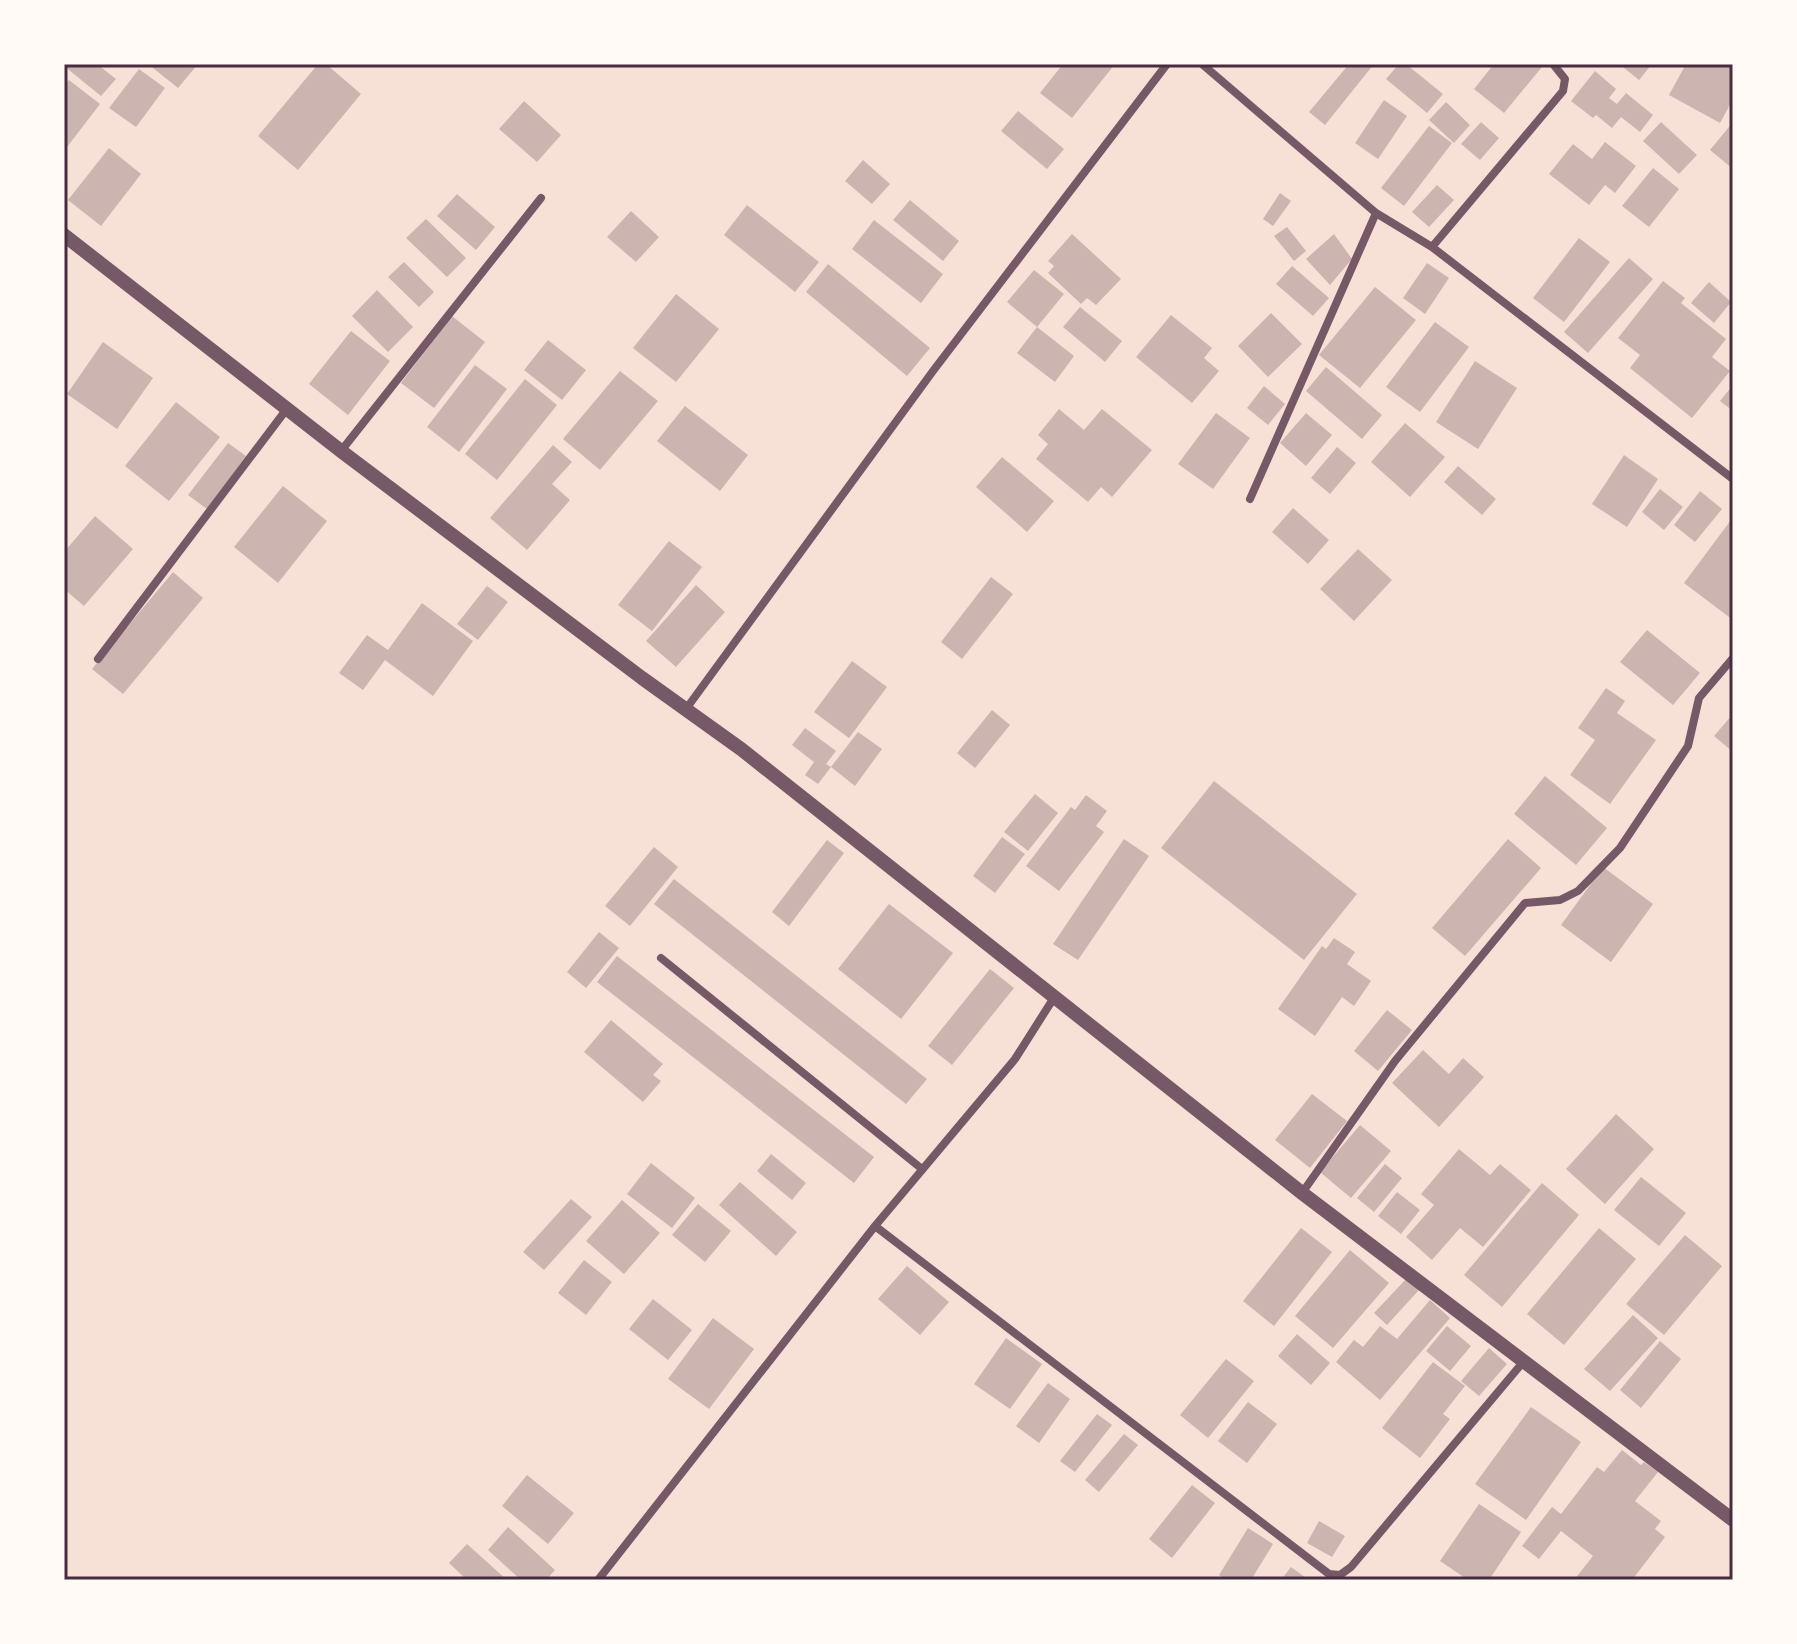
<svg xmlns="http://www.w3.org/2000/svg" width="1797" height="1644" font-family="Commissioner,sans-serif">
<rect width="100%" height="100%" fill="#f7e1d7"/>
<path fill="#ccb4b1" d="M65 64H97L116 79 101 96 64 66Z
M148 64H198L178 88Z
M318 64H326L361 94 298 170 258 136Z
M1063 64H1115L1072 118 1040 93Z
M1349 64H1374L1325 125 1309 112Z
M1399 64H1406L1443 94 1427 113 1386 79Z
M1494 64H1539L1542 67 1504 113 1474 89Z
M1619 64H1652L1639 80Z
M1686 64 1733 65V99L1720 123 1669 95Z
M139 69 165 88 136 127 109 108Z
M1595 71 1616 89 1609 98 1617 104 1626 93 1653 115 1640 132 1621 117 1612 128 1596 115 1593 118 1571 101Z
M69 80 100 104 64 151V86Z
M1384 100 1407 116 1378 159 1355 143Z
M524 101 561 135 537 162 499 129Z
M1446 102 1470 125 1454 143 1429 120Z
M1018 111 1064 149 1047 169 1001 131Z
M1481 122 1499 138 1480 160 1461 144Z
M1661 122 1697 155 1679 174 1643 141Z
M1733 122V169L1710 150Z
M1429 126 1452 143 1404 206 1381 188Z
M1605 142 1636 166 1615 193 1605 185 1589 205 1549 174 1573 144 1592 159Z
M109 148 141 174 101 226 68 200Z
M863 160 890 184 872 204 845 181Z
M1653 168 1679 189 1649 227 1622 206Z
M1437 185 1454 200 1429 227 1412 212Z
M1280 193 1291 201 1273 226 1263 219Z
M457 194 495 227 476 250 437 216Z
M910 200 959 241 943 261 893 220Z
M747 205 819 262 795 292 724 235Z
M631 211 659 237 636 262 607 237Z
M426 219 466 258 447 277 406 238Z
M874 220 943 274 921 303 852 249Z
M1287 227 1306 251 1294 261 1274 236Z
M1072 234 1121 279 1096 305 1087 298 1081 304 1048 273 1054 266 1048 261Z
M1334 234 1352 259 1330 285 1306 259Z
M1579 238 1610 262 1564 322 1533 298Z
M1629 258 1653 279 1588 353 1564 332Z
M404 262 434 292 419 307 388 277Z
M1427 263 1449 278 1425 314 1403 298Z
M828 264 930 348 907 376 806 292Z
M1292 266 1329 298 1313 316 1276 284Z
M1034 270 1064 294 1037 327 1007 302Z
M1663 281 1685 298 1681 303 1726 339 1712 357 1730 371 1692 418 1630 368 1640 355 1618 338Z
M1709 282 1731 302 1714 323 1691 303Z
M1375 287 1416 320 1360 388 1319 355Z
M377 290 413 327 388 352 352 316Z
M676 294 719 329 676 382 633 348Z
M1080 307 1122 341 1105 362 1063 327Z
M1271 313 1302 344 1268 377 1238 346Z
M1171 315 1212 348 1204 358 1219 371 1192 403 1136 357Z
M452 316 485 342 434 408 401 383Z
M1435 322 1469 347 1420 412 1386 387Z
M1037 327 1074 356 1055 382 1017 353Z
M351 331 390 361 348 415 309 384Z
M548 340 586 370 562 400 524 370Z
M103 342 153 378 117 429 67 394Z
M1475 361 1517 388 1478 449 1436 422Z
M475 365 507 389 459 452 427 427Z
M1326 367 1382 415 1362 439 1306 391Z
M620 371 658 401 600 470 563 439Z
M525 379 557 405 497 480 465 454Z
M1733 385V411L1720 401Z
M1264 386 1285 404 1268 425 1247 408Z
M176 402 220 437 169 501 125 466Z
M685 406 748 455 720 491 657 441Z
M1059 409 1084 430 1102 409 1152 450 1112 497 1101 487 1088 502 1036 459 1048 444 1038 435Z
M1216 413 1250 438 1213 489 1178 464Z
M1306 413 1332 435 1306 466 1280 443Z
M1405 423 1445 457 1410 497 1371 462Z
M228 443 246 456 207 509 188 495Z
M553 445 572 462 552 484 570 500 527 550 490 518Z
M1337 447 1356 463 1330 494 1311 478Z
M1624 455 1658 479 1627 527 1592 504Z
M1002 457 1054 501 1027 532 976 487Z
M1458 466 1496 499 1482 515 1444 482Z
M283 486 327 521 278 583 234 547Z
M1660 489 1683 507 1664 530 1642 512Z
M1700 491 1722 509 1695 542 1674 525Z
M1293 508 1329 540 1308 564 1272 532Z
M95 516 133 549 84 606 64 589V552Z
M1731 520 1733 522V620L1684 583Z
M669 541 702 567 652 631 618 605Z
M1358 549 1392 580 1354 621 1320 589Z
M173 572 203 598 123 694 92 669Z
M991 577 1013 594 962 659 941 642Z
M696 585 725 612 676 667 646 641Z
M487 586 508 602 478 640 457 624Z
M422 603 473 641 433 696 385 660 363 690 339 673 367 635 388 650Z
M1647 630 1700 673 1673 705 1620 662Z
M852 661 887 687 849 738 814 712Z
M1606 688 1625 701 1617 713 1656 740 1610 804 1570 775 1595 740 1578 728Z
M992 710 1010 725 975 768 957 753Z
M1733 714V752L1714 736Z
M805 728 836 751 826 764 831 767 818 784 805 775 814 762 792 745Z
M858 732 882 749 855 786 831 767Z
M1545 776 1607 828 1576 865 1514 814Z
M1214 781 1357 894 1304 960 1161 848Z
M1035 794 1058 813 1028 851 1004 832Z
M1086 795 1107 811 1096 826 1104 832 1059 891 1026 866 1071 807 1075 810Z
M1002 837 1025 854 995 893 973 876Z
M1124 839 1149 856 1078 960 1053 944Z
M1508 839 1541 868 1465 956 1432 928Z
M827 840 844 853 789 926 772 912Z
M654 847 678 867 630 926 605 906Z
M1603 867 1653 904 1611 962 1561 925Z
M674 879 927 1079 906 1104 654 904Z
M889 904 953 953 901 1019 838 969Z
M599 932 619 948 586 988 567 972Z
M1334 938 1355 952 1347 964 1371 981 1354 1006 1342 997 1315 1036 1278 1009 1322 946 1326 949Z
M617 956 874 1157 854 1183 597 982Z
M990 969 1014 988 952 1065 928 1046Z
M1387 1010 1412 1030 1378 1071 1354 1051Z
M611 1020 663 1064 653 1075 661 1081 643 1102 584 1052Z
M1423 1050 1449 1074 1463 1058 1484 1077 1439 1127 1392 1083Z
M1312 1094 1347 1121 1310 1168 1275 1140Z
M1616 1114 1654 1149 1605 1204 1566 1169Z
M1360 1125 1391 1151 1351 1198 1320 1172Z
M1459 1149 1490 1175 1500 1164 1531 1190 1483 1247 1460 1228 1432 1260 1406 1237 1434 1205 1421 1194Z
M771 1154 806 1183 792 1200 757 1171Z
M651 1163 695 1198 672 1228 627 1194Z
M1385 1164 1402 1178 1374 1212 1357 1198Z
M1641 1177 1686 1213 1659 1246 1614 1210Z
M740 1182 797 1232 776 1256 719 1205Z
M1542 1183 1579 1215 1502 1307 1464 1275Z
M1397 1192 1420 1210 1401 1234 1378 1216Z
M571 1199 592 1217 544 1270 523 1252Z
M622 1200 660 1233 624 1274 586 1241Z
M698 1204 731 1231 705 1262 672 1235Z
M1301 1228 1332 1252 1274 1326 1243 1301Z
M1599 1228 1636 1259 1564 1345 1527 1314Z
M1685 1235 1722 1266 1664 1335 1626 1304Z
M1350 1250 1389 1283 1333 1348 1295 1316Z
M584 1260 612 1282 586 1315 558 1293Z
M907 1266 949 1302 920 1335 878 1299Z
M1407 1278 1419 1290 1387 1325 1374 1313Z
M653 1299 692 1330 668 1360 629 1329Z
M1430 1300 1450 1318 1380 1400 1336 1362 1354 1340 1363 1347 1380 1326 1397 1339Z
M1633 1315 1658 1338 1610 1391 1584 1369Z
M713 1318 754 1349 709 1409 668 1379Z
M1447 1326 1471 1346 1450 1371 1426 1351Z
M1297 1334 1330 1363 1311 1385 1278 1356Z
M1006 1338 1042 1364 1010 1409 974 1384Z
M1660 1341 1681 1359 1641 1408 1620 1390Z
M1489 1348 1507 1364 1479 1396 1461 1381Z
M1226 1359 1254 1381 1208 1438 1180 1415Z
M1433 1362 1465 1386 1443 1414 1450 1419 1420 1458 1382 1428Z
M1048 1383 1070 1399 1039 1443 1016 1426Z
M1248 1402 1277 1424 1247 1463 1218 1441Z
M1531 1407 1581 1442 1526 1520 1475 1484Z
M1097 1414 1112 1425 1075 1472 1060 1461Z
M1124 1434 1138 1445 1099 1492 1085 1480Z
M1622 1450 1641 1465 1644 1462 1658 1472 1635 1501 1661 1521 1655 1529 1665 1537 1632 1580H1574L1593 1556 1561 1531 1539 1559 1522 1546 1552 1507 1561 1514 1597 1467 1604 1472Z
M527 1475 574 1513 548 1544 502 1506Z
M1192 1485 1215 1503 1172 1558 1149 1539Z
M1479 1504 1521 1532 1489 1580H1468L1440 1561Z
M1319 1521 1345 1536 1332 1557 1307 1543Z
M508 1527 555 1570 546 1580H521L488 1550Z
M1248 1528 1273 1544 1251 1580H1227L1219 1575Z
M467 1544 507 1580H467L449 1563Z
M1291 1567 1309 1580H1281Z"/>
<g fill="none" stroke-linecap="round" stroke-linejoin="round">
<path stroke="#755966" stroke-width="8" d="M1202 64 1376 213 1432 247 1733 479
M1432 247 1563 91 1565 79 1553 64
M341 451 541 198
M1250 499 1376 213
M98 659 286 410
M686 709 933 371 1167 64
M661 958 922 1169
M1302 1193 1395 1061 1525 903 1560 900 1578 891 1620 848 1688 746 1699 698 1733 658
M875 1226 1329 1574 1340 1575 1351 1567 1524 1361
M598 1580 875 1226 1015 1059 1055 996"/>
<path stroke="#755966" stroke-width="14" d="M64 235 341 451 642 678 741 749 1302 1193 1733 1520"/>
</g>
<rect width="1797" height="1644" fill="none" stroke="#fffaf5" stroke-width="132"/>
<rect x="66" y="66" width="1665" height="1512" fill="none" stroke="#4a2c40" stroke-width="3"/>
</svg>
